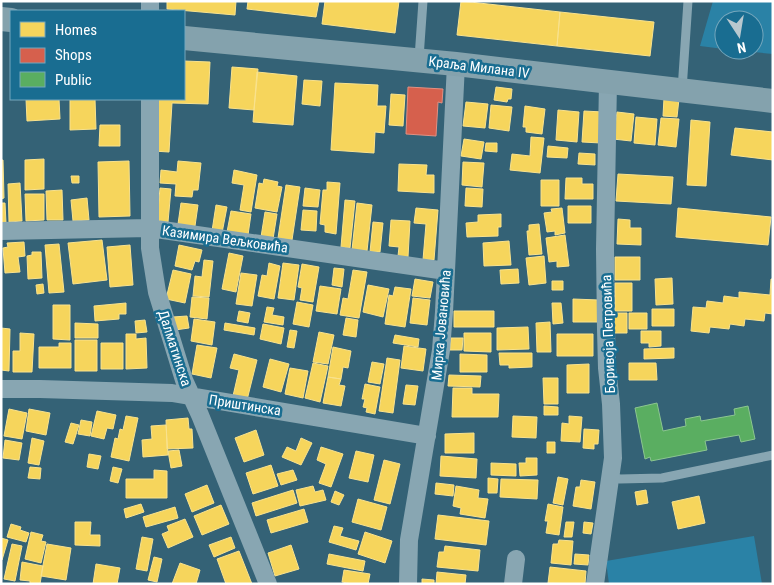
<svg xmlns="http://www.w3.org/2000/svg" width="774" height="585" font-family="'Roboto Condensed',sans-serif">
<rect width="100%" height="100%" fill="#346276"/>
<path fill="#2a82a6" d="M713 1H773V54L733 50H754V20H724V49L700 46Z
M754 536 762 584H609L606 561Z"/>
<path fill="#f6d55c" stroke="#f9e28d" d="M167 1H236L235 15 167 9Z
M248 1H319L316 17 247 9Z
M325 1H399L395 33 322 24Z
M461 1 560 12 557 46 457 35Z
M560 12 654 22 650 56 557 46Z
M184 61 210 62 208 104 172 103 169 152 153 151 156 99H184Z
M232 67 258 69 254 110 229 108Z
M257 72 297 76 293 125 253 122Z
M304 80 322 81 320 106 302 104Z
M335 83 378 85 377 106H386L384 133 375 132 374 153 331 150Z
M496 87 512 89 511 99H508L507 102 494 100Z
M391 94 405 95 403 126 389 125Z
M664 98 679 99 677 117 663 116Z
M26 99H59L60 119 27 121Z
M70 99H101H95L96 129 70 130Z
M466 102 488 104 485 128 463 126Z
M491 105 512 107 509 131 489 128Z
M525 106 545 109 542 134 526 132V127H523Z
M558 110 579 112 577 142 556 140Z
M584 111 603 112 601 143 582 142Z
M617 112 634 114 631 141 613 139Z
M636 117 657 119 655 145 634 143Z
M661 118 679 119 676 147 658 145Z
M691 120 710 122 706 186 687 185Z
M100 125H120V146H99Z
M735 128 773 132V160L731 155Z
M531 137 544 138 540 173 510 170 512 154 530 156Z
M464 139 484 142 481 159 461 156Z
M486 143H497V152L485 151Z
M548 146 568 148 567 158 547 157Z
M579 153 595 154V165L578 164Z
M44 159V189L25 190V160Z
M1 160H3L4 198 1 199Z
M129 161 130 216 99 217 98 162Z
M178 161 201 163 198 190H193L192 197 175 196 176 184 160 183 161 170 177 172Z
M463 162 484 163 482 187 462 185Z
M399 164 427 165 426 175H434V193L398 191Z
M234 170 257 175 251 212 240 210 244 185 232 183Z
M618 174 673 177 671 204 616 201Z
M71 176H79V183H72Z
M566 178H582V184H593V199H565Z
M264 179 278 182 277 186 282 187 277 212 255 208 259 183 263 184Z
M541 180H559V206H541Z
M327 182 340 183 336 234 325 232V225L320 224 323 190H327Z
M20 183 22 221 9 222 8 184Z
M286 185 300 187 292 240 278 238Z
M160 188 171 189 168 222 157 221Z
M305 188 320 190 318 207 303 206Z
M466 188 483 189 482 207 465 206Z
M62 190 63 220H47L46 191Z
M25 194H44V220L26 221Z
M87 198 89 220 73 221 71 200Z
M345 200 355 201 350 248 341 247Z
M1 203H5L6 223H1Z
M181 203 198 205 195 226 178 224Z
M357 203 372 205 367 251 352 250Z
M216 205 227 207 222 233 212 231Z
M568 206H591V223H568Z
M416 208 438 210 434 260H423L426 224 414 223Z
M562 208 565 233 555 235V231L547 232 544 213 552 212 551 209Z
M678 208 771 217 768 245 676 237Z
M303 210 317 211 316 231 301 230Z
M231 211 251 214 248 235 227 232Z
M265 212 277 214 273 239 261 237Z
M501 214V227H498V236L467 237 466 223 478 222V215Z
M618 219 630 220V228H641V245L617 244Z
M391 220 410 221 408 257 398 256 399 247 389 246Z
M373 222 383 223 380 252H370Z
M539 224 542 254 529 255 527 231H529V225Z
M565 235 569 266 557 267V261L549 262 546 238Z
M102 240 107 280 73 284 68 243Z
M509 241 511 265 484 266 483 243Z
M24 242 25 256 18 257 20 272 5 273 3 248 8 247 7 243Z
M59 244 64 292 49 293 45 245Z
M130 245 133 285 110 287 107 247Z
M179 245 202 250 199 262 195 261 192 270 175 266Z
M32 252H41L42 278 28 279 27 256 32 255Z
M229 253 243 256 236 292 222 289Z
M544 256 546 283 529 285 526 258Z
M615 257H640V280H615Z
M204 260 213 261 209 297 193 296 195 276 202 277Z
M269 263 280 266 274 299 258 296 262 275 267 276Z
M283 263 299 265 294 300 278 298Z
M302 264 319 267 313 302 300 300 302 288 298 287Z
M334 268 344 269 342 287 332 285Z
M518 269 519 283 501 284 500 270Z
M173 270 191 274 185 303 166 299Z
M353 270 367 272 359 318 340 315 343 298 348 299Z
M241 273 257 275 252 306 236 304Z
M672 278 673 304 656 305 655 279Z
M415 279 433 282 430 298 412 296Z
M771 279H773V314L765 313 764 321 745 319 744 326 730 324 729 329 710 327 709 333 691 331 693 307 706 308 707 301 723 303 724 296 739 298V292L770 295Z
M552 281H563V290H552Z
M615 283H632V311H615Z
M43 284 44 293 37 294 36 285Z
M368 285 389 289 383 317 363 312Z
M320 286 341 289 337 314 316 311Z
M395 287 411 289 405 327 385 324 389 295 393 296Z
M192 297 209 298 207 319 190 317Z
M413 298 430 300 427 325 410 323Z
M573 299 599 300V322H573Z
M297 302 313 305 309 327 293 324Z
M126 303V314H119V319L95 321 94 306Z
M552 303H561L563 323 553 324Z
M53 305H70V340L53 339Z
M267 307 274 308 272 315 284 317 283 325 264 322Z
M652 309H674V326H652Z
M239 311 250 313 248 323 237 321Z
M454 311H494V327H454Z
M609 313H627V333H609Z
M629 313H647V329H629Z
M187 316 189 328 175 330 173 317Z
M346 318 358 320 356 337 343 335Z
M194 319 215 322 212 345 191 341Z
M145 320 147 332 136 333 135 321Z
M550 322 551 352H537L536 323Z
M75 323 98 324V338H75Z
M225 323 255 328 254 335 224 330Z
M263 324 284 328 281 344 260 339Z
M528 327 529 349 497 350V328Z
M1 328 10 329 9 371 1 370Z
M290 330 297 331 294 348 287 347Z
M641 331H661V346L649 347V343H641Z
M319 332 334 335 328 364 313 362Z
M20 333 34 334 32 372H13V351H20Z
M464 333H491V352L464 351Z
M126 334H136V339L146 338 147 368 126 369Z
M557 334H593V356H557Z
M395 335 419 339 418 347 393 343Z
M451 338H463L462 350H450Z
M75 340H97V371H75Z
M59 343H71V368H39V347H59Z
M101 343H123V369H101Z
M197 345 217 348 211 378 192 374Z
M404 346 426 349 423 371 401 368Z
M333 347 351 351 348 368 343 367 341 379 328 377Z
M674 348V358L644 359V349Z
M499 353H532V367L509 368V365H500Z
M234 354 257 360 247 400 233 396 239 370 230 368Z
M460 354 487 355V372H460Z
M387 358 400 360 393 413 379 411Z
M270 359 289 364 281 392 263 387Z
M372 362 384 364 380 384 368 382Z
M313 363 328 366 320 402 305 398Z
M629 363H656L657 380H629Z
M589 364V393H567V365Z
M290 368 308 371 303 398 285 394Z
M449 375 481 376 480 387 448 386Z
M328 377 341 379 339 385 345 386 341 406 323 403Z
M543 378H558V404H544Z
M365 384 380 387 375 414 366 412 367 408 363 407 365 399H362Z
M406 385 418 386 415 405 403 404Z
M453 388H472V394H499L498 417H452Z
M544 406 558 407V415H544Z
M9 409 27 413 22 439 4 436Z
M29 409 50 413 46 435 26 431Z
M97 411 116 415 113 429 107 428 104 439 91 436Z
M126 416 138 418 129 461 111 457 115 438 118 439 120 429 123 430Z
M513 416 537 417 536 438 512 437Z
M569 416 582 417 580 442 561 441 562 423 569 424Z
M188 418 189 429H192L193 448 167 449 166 420Z
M81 420 92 422 90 436 78 434Z
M71 423 79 425 73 444 65 442Z
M166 425 168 455 143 457 142 440 152 439 151 426Z
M584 429 599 430 598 444H594V449L583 448Z
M256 430 264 455 244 462 235 438Z
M474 433V453H445V434Z
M32 438 44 441 39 465 28 463Z
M301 438 312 443 301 465 282 457 287 447 296 451Z
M5 440 22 443 19 460 3 458Z
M547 442H555V453H547Z
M321 447 343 454 331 487 319 483 326 464 317 460Z
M179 450 182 466 171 468 168 451Z
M356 451 374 455 368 482 349 478Z
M89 454 101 456 98 469 87 467Z
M441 456 477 459 476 478 440 476Z
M526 458H537V475L520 476 519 463H526Z
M384 460 400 464 390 504 374 500Z
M491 463 516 464V476L491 475Z
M271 465 278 486 253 494 246 473Z
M30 467 41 468 40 479 28 478Z
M113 467 122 469 118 483 110 481Z
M154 470 167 471V498H126V479H154Z
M293 470 297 480 281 485 277 474Z
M558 477 568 479 563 505 553 503Z
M488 478 498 479 497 493H488Z
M501 479 538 480 537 499 500 497Z
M581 480 595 482 591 509 573 506 576 487H580Z
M436 483 454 485 453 496 435 494Z
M207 485 214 503 192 512 185 494Z
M313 486 315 492 323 490 326 500 300 506 296 490Z
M456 486 479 490 478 498 488 499 485 518 460 514 461 508 453 506Z
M293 490 297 503 256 516 252 503Z
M646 490 648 503 637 505 635 492Z
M335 491 344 495 339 505 331 502Z
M699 496 705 523 678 529 672 502Z
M358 499 387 507 381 530 352 522Z
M141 504 144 512 126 518 124 509Z
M548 504 563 507 559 535 546 533 548 521H545Z
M221 505 229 524 202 535 194 516Z
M175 507 178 518 146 527 143 517Z
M304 509 308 522 271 533 267 520Z
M438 515 489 521 486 545 435 539Z
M185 519 193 537 168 548 162 534 169 531 167 526Z
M75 522H91L90 535H100V546L75 545Z
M566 522H574L572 537H564Z
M584 522 593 523 591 534 583 533Z
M11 524 21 527 20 530 29 533 26 542 7 537Z
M334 526 343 528 340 536 359 541 356 550 329 542Z
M31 532 43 535 41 541 46 542 41 563 25 559Z
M365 532 392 541 385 563 358 554Z
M142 537 153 539 147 571 136 569Z
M231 537 235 548 214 557 209 545Z
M1 538 8 540 2 560H1Z
M559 540 573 541 571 565 551 563 553 544H558Z
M12 544 22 546 15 581 4 579Z
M47 544 71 548 66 580 41 576Z
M291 545 299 569 275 576 268 553Z
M445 546 480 550 478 571 437 567 439 552H444Z
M239 551 252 584H226L217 559Z
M329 554 365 561 363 571 327 564Z
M575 554 589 555 588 565 574 564Z
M154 557 162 559 157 582 148 580Z
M22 562 43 566 40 584H30V581L20 580Z
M180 563 200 570 196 584H172Z
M96 564 120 568 117 584H93Z
M550 567 586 571 585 584 548 583Z
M344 570 370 574 368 584H353L342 582Z
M437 572 466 575 465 584H436Z
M422 579 434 580V584H422Z"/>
<path fill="#d6604d" stroke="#e29082" d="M408 87 443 89 442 103 438 102 436 136 406 134Z"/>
<path fill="#5aae61" stroke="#8cc690" d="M657 403 663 431 686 426 685 419 700 416 701 421 735 415 734 409 748 406 755 439 741 442 739 435 705 441 707 450 651 461 650 457 645 459 635 408Z"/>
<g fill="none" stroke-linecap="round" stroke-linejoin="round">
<path stroke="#88a6b2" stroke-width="9" d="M419 58 423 1
M682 90 688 1
M610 477 620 479 662 478 773 455"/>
<path stroke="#88a6b2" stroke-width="18" d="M150 1V11
M150 99V248L157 292 184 380 200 415 268 584
M1 231 149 228 446 271
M1 389H40L172 393 427 436
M408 584 409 540 441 350 444 312 456 64
M513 584 516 559
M595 584 613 458 611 404 607 368 606 329 605 249 608 82"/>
<path stroke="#84a2ad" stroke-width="24" d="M1 19 11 20
M184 38 456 64 773 101"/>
</g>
<g text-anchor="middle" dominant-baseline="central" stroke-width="5" stroke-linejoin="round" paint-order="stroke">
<g font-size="14" fill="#fff" stroke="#196d91">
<text transform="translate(479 67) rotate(7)">Краља Милана IV</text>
<text transform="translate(225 239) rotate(8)">Казимира Вељковића</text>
<text transform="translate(441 325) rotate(-85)">Мирка Јовановића</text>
<text transform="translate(608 334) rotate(-92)">Боривоја Петровића</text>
<text transform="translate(175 348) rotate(72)">Далматинска</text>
<text transform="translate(245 405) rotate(9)">Приштинска</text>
</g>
</g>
<rect width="774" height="585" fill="none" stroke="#ffffff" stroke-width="5"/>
<rect x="10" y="10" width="175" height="90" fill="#196d91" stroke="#75a7bd"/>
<rect x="20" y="22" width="25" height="15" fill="#f6d55c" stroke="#75a7bd"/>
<text x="55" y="35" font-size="15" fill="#ffffff">Homes</text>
<rect x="20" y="48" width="25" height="15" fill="#d6604d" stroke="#75a7bd"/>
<text x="55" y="60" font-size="15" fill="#ffffff">Shops</text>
<rect x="20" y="72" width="25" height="15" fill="#5aae61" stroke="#75a7bd"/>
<text x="55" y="85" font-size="15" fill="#ffffff">Public</text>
<g transform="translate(739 35) rotate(168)"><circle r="24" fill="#196d91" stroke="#75a7bd"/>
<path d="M0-4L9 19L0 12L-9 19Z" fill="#b8c8cf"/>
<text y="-8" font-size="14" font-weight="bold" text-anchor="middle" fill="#ffffff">N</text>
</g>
</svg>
